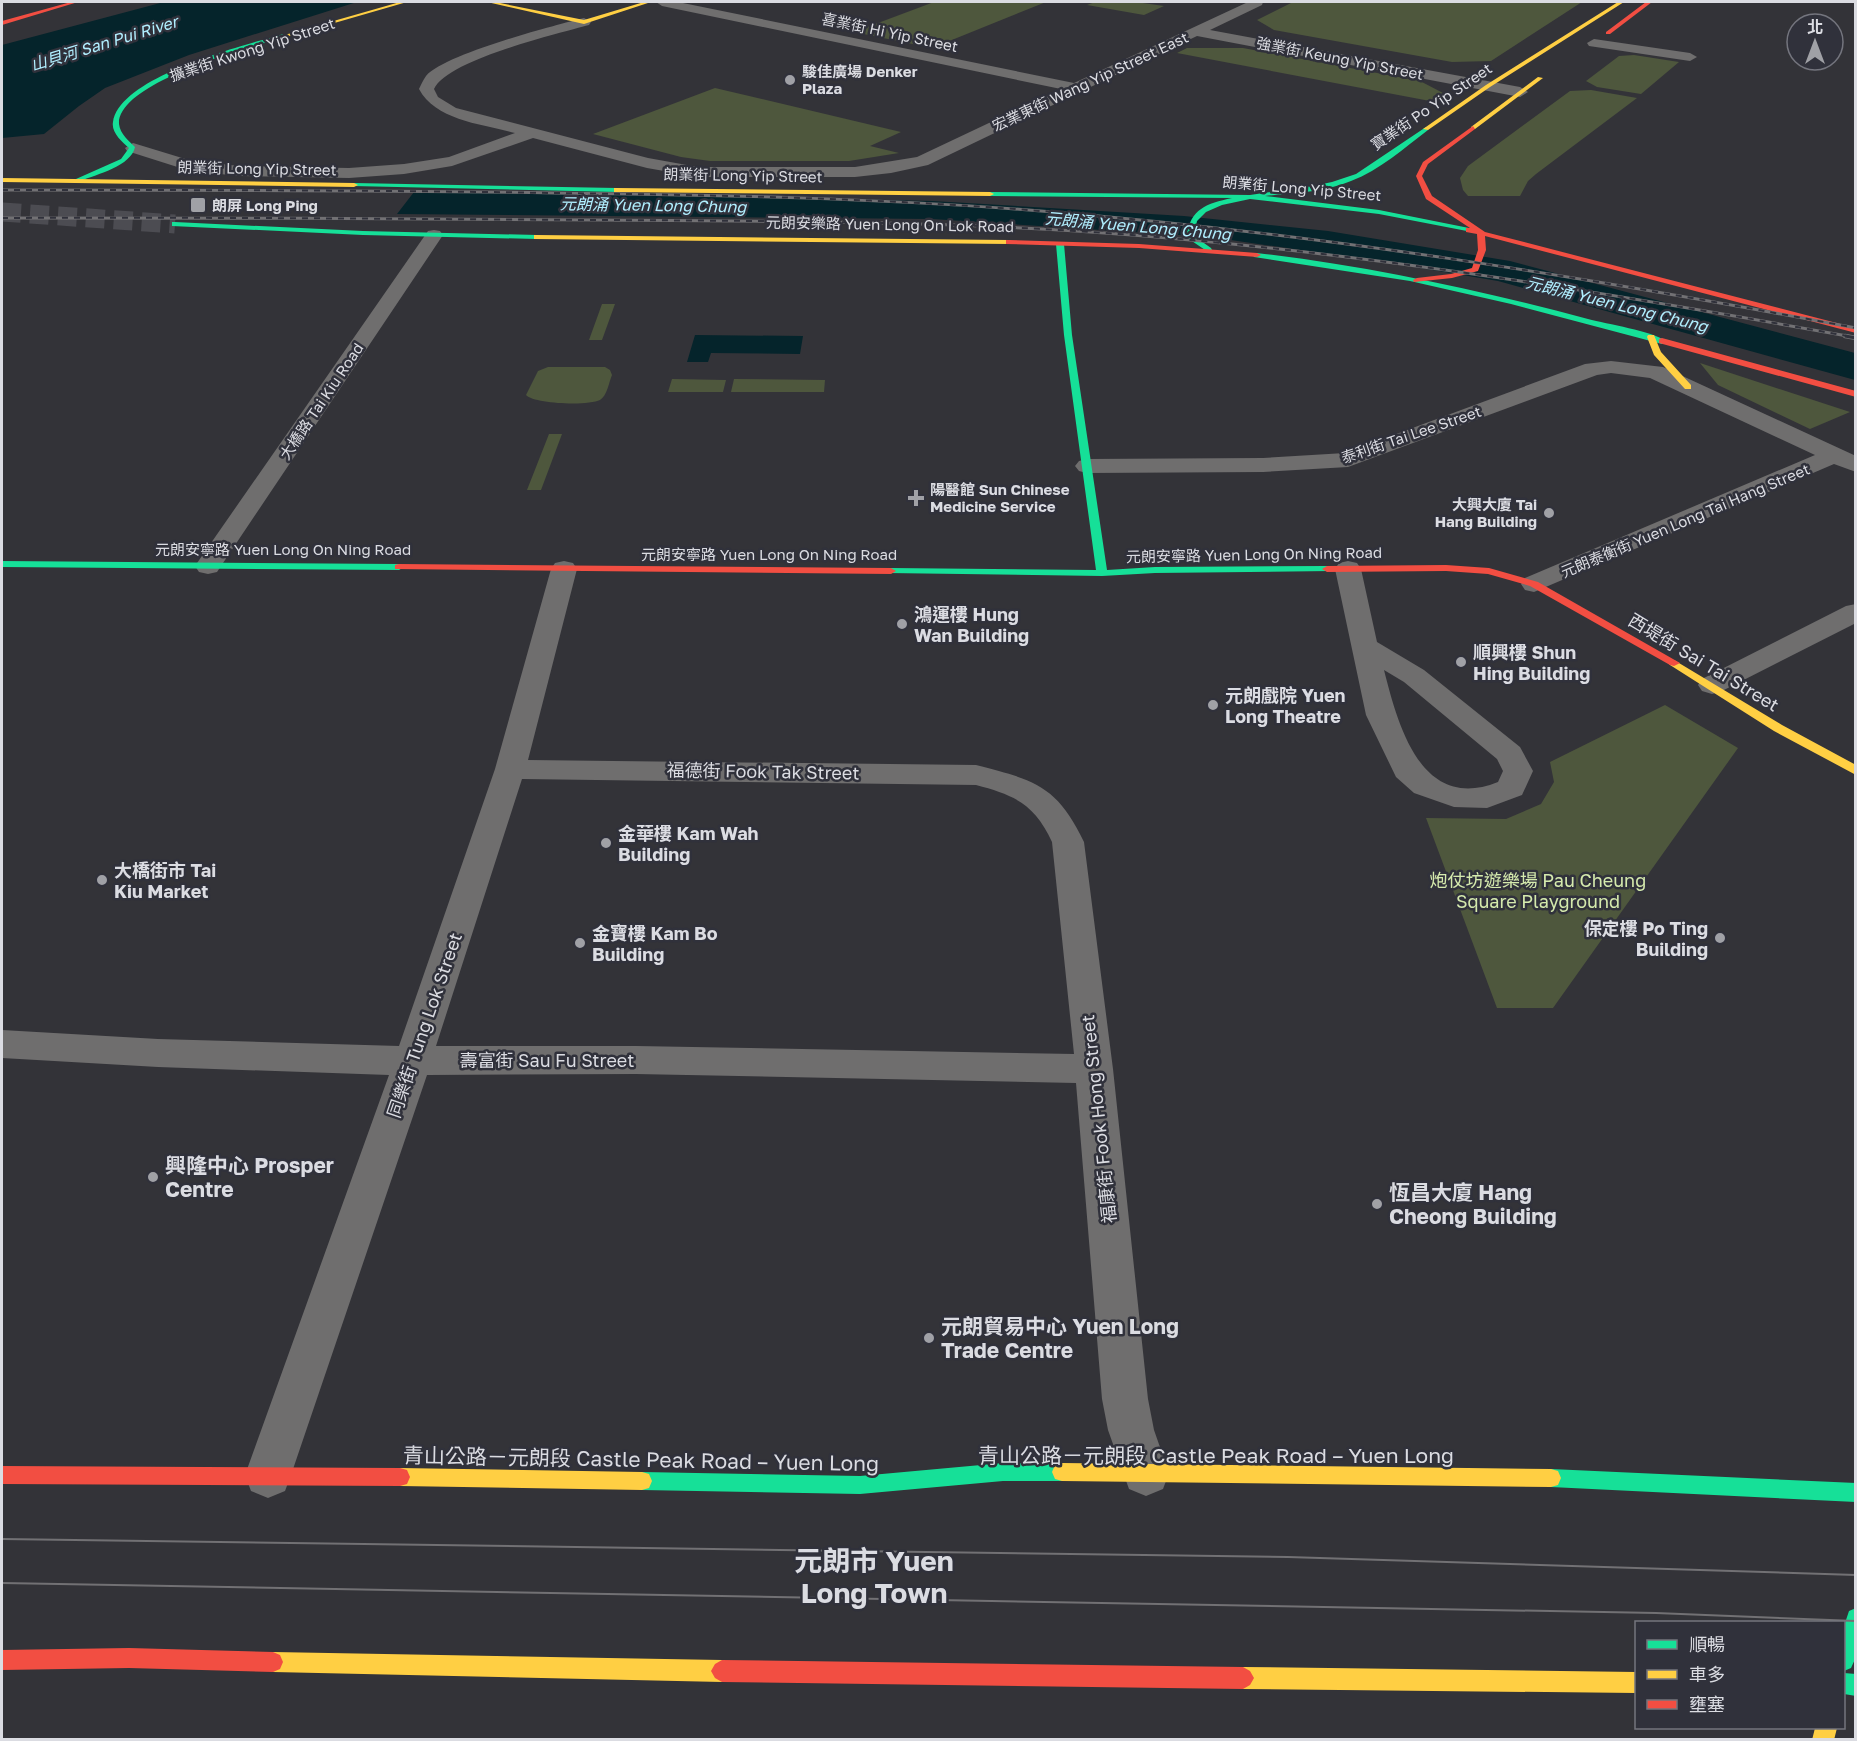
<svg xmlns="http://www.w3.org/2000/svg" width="1857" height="1741" font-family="'Golos Text','Noto Sans TC',sans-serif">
<rect width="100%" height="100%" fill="#333338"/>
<path fill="#4e573d" d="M934 2H1046L932 48 854 32Z
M1095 2H1136L1164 6 1144 15 1087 5Z
M1293 2H1582L1491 61 1452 62 1274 30 1257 20Z
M1187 48H1243L1420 81 1443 93 1430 101 1177 53Z
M1634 55 1679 62 1641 94 1597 87 1586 81 1619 56Z
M715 88 901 132 870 146 899 153 849 161H710L681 157 593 134Z
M1591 90 1637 98 1536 174 1528 181 1520 196H1468L1463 190 1460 178 1468 166 1570 91Z
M602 304H615L602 340H589Z
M1700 363 1850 412 1810 429 1718 385Z
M548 367H605L610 370 612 375C609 382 607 396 600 400 588 406 534 404 526 395L538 371Z
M672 379 726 380 723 392H668Z
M734 379 825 380 824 392H731Z
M549 434H562L541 490H527Z
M1665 705 1738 748 1553 1008H1497L1426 818 1506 819 1541 804 1554 782 1550 762Z"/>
<path fill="#05242b" d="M164 2H357L189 55 105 88 79 106 44 134 2 138V45Z
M414 192H536L932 201 1184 216 1328 231 1510 261 1855 353V380L1498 281 1391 263 1210 237 932 219 397 214Z
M695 335 803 336 800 354 711 353 708 362H687Z"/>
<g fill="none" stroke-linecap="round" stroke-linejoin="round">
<path stroke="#4c4c52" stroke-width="19" stroke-dasharray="19 9" stroke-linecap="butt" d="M2 212 175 224"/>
<path fill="#6f6e6e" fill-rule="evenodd" d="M656 2H678L1074 83 1248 2H1263L1262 5 1210 30 1520 87 1528 92 1520 97 1197 36 928 165 891 173 855 177H698L647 168 533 138 452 166 404 174 349 178 240 176 190 171 127 151 125 148 133 143 192 161 240 166 349 168 404 164 449 157 515 133C483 124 436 121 419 89 421 85 423 80 426 76 445 54 552 26 584 18L591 22 589 25C556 34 447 60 434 89L438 97 456 108 648 158 698 167H855L917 157 1061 89 662 6Z
M1594 39 1690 53 1697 57 1690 61 1589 46 1587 43Z
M434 230 440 231 443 235 221 566 217 572 208 574 199 572 195 566 428 231Z
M1611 361 1663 367 1856 456V472L1834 464 1534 592 1525 590 1521 584 1525 578 1815 455 1650 378 1611 373 1597 375 1348 467 1263 472 1087 473 1079 471 1075 466 1079 461 1087 459 1263 458 1345 453 1585 364Z
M564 561 573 563 577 569 528 760 976 765C1034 780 1057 785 1084 842L1113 1069 1148 1399 1154 1430 1169 1473 1163 1489 1146 1496 1129 1489 1108 1430 1102 1399 1076 1083 636 1074 427 1075 291 1475 285 1491 268 1498 251 1491 245 1475 389 1075 158 1067 2 1058V1030L158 1039 399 1046 495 769 551 569 555 563ZM522 779 976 785C1014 795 1035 804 1052 842L1074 1054 636 1046H436Z
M1348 561 1357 563 1361 569 1377 642 1424 670 1520 747 1533 771 1522 795 1487 808 1454 807 1414 793 1396 777 1366 715 1335 569 1339 563ZM1384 670 1404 682 1497 759 1503 771 1498 782C1421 813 1398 725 1384 670Z
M1856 604V623L1722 691 1712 694 1702 691 1698 685 1702 679 1846 606Z"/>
<path fill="#16e098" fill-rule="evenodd" d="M284 34 286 37C253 46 117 82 119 124 120 134 129 141 135 147 131 166 98 174 80 181H76V179L121 159 129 148C122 142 111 132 113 122 120 76 245 45 284 34Z
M1426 127 1428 130C1404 148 1380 170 1351 181 1325 192 1293 193 1265 196L1379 210 1469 228H1472V232L1379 214 1250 199 1222 205 1206 212 1197 221 1194 236 1211 248 1212 250 1208 252 1186 237C1191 208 1206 204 1232 198L990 196 986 194 990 192 1250 195 1313 186 1332 182 1356 174Z
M354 183 617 188 621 190 617 192 352 186V184Z
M175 222 363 231 537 235 541 237 537 239 363 235 172 226V222Z
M1060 242 1064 244 1072 335 1107 570 1155 567 1327 566 1331 567V571L1155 573 1102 576 887 573 886 571 891 568 1096 570 1064 335 1056 244Z
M1257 253C1369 266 1479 290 1588 319 1607 324 1652 331 1666 341L1662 344 1511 304 1410 281 1254 257 1253 255Z
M2 561 399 564 404 567 399 570 2 567Z
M1003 1463H1062L1069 1465 1072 1472 1069 1479 1062 1481H1003L860 1494 642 1490 635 1488 632 1481 635 1474 642 1472 860 1476Z
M1551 1469 1856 1483V1502L1551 1487 1544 1485 1541 1478 1544 1471Z
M1856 1608V1657L1851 1668 1844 1671V1626L1849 1611Z
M1844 1673 1856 1674V1696L1844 1694Z"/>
<path fill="#ffcf43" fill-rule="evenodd" d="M400 2H407L286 37 281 36Z
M487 2H495L584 20 644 2H651L584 24Z
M1618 2H1624L1490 87 1428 130 1423 129 1486 85Z
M1538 77 1543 78 1475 129H1471V127Z
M2 178 354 183 358 185 354 187 2 182Z
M617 188 990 192 994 194 990 196 614 192V188Z
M537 235 1009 240 1013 242 1009 244 534 239V235Z
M1648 335H1654L1661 352 1691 385V389H1685L1654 355 1647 337Z
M1674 660 1782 725 1856 765V775L1774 731 1670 665 1668 663Z
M1062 1463 1551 1469 1558 1471 1561 1478 1558 1485 1551 1487 1062 1481 1055 1479 1052 1472 1055 1465Z
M400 1468 642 1472 649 1474 652 1481 649 1488 642 1490 400 1486 393 1484 390 1477 393 1470Z
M273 1652 722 1660 729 1664 733 1671 729 1678 722 1682 273 1672 266 1669 263 1662 266 1655Z
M1243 1667 1636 1672V1693L1243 1689 1236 1685 1232 1678 1236 1671Z
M1815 1728H1837L1834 1740H1812Z"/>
<path fill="#f24e42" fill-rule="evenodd" d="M71 2H78L2 25V21Z
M1646 2H1652L1610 34H1606V32Z
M1473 126 1475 129 1428 164 1422 176 1432 196 1485 232 1856 328V333L1485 236 1486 250 1478 271 1452 278 1414 282 1413 280 1417 278 1451 274 1472 268 1478 250 1477 234 1466 232V228H1470L1426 199 1416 176 1423 162Z
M1009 240 1139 244 1257 253 1261 255 1257 257 1139 248 1006 244V240Z
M1662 338 1856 391V397L1659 343V339Z
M399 564 891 568 896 571 891 574 395 569V565Z
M1446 565 1489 568 1538 582 1680 663 1674 666 1670 665 1530 586 1488 574 1446 571 1327 572 1322 569 1327 566Z
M2 1466 400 1468 407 1470 410 1477 407 1484 400 1486 2 1484Z
M129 1648 273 1652 280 1655 283 1662 280 1669 273 1672 129 1668 2 1670V1650Z
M722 1660 1243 1667 1250 1671 1254 1678 1250 1685 1243 1689 722 1682 715 1678 711 1671 715 1664Z"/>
<path stroke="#727174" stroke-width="2" d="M2 1539 1288 1557 1856 1575
M2 1583 1656 1613 1856 1621"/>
<defs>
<path id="rail-far1" d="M2 190C186 190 370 190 554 193 717 195 879 198 1041 211 1315 233 1586 277 1856 328
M2 218C201 217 401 219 600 220 777 221 955 221 1132 235 1374 254 1614 294 1853 337"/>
<path id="rail" d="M1845 336 1856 338"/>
</defs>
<use href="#rail-far1" stroke="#727174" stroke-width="3"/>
<use href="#rail" stroke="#727174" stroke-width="4.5"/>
<use href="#rail-far1" stroke="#30313b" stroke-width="2" stroke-dasharray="6" stroke-linecap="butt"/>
<use href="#rail" stroke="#30313b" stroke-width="3" stroke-dasharray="10" stroke-linecap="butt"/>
</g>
<g fill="#a0a1a6" stroke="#30313b" stroke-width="2">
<circle cx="790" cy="80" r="6"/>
<rect x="190" y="197" width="16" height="16" rx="3"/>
<path d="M913 489h6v6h6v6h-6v6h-6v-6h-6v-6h6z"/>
<circle cx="1549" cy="513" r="6"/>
<circle cx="902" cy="624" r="6"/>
<circle cx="1461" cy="662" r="6"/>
<circle cx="1213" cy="705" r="6"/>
<circle cx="606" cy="843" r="6"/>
<circle cx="102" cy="880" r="6"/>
<circle cx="1720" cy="938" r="6"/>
<circle cx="580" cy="943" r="6"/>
<circle cx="153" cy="1177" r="6"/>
<circle cx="1377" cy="1204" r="6"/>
<circle cx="929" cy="1338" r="6"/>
</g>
<g text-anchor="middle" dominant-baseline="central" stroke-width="5" stroke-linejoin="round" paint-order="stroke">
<g font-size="15" fill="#dbdce2" stroke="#30313b">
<text transform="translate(890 32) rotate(12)">喜業街 Hi Yip Street</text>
<text transform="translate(252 49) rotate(-18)">擴業街 Kwong Yip Street</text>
<text transform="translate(1340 58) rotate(11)">強業街 Keung Yip Street</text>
<text transform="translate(1090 81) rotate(-25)">宏業東街 Wang Yip Street East</text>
<text transform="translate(1431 106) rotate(-34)">寶業街 Po Yip Street</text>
<text transform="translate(257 168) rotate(1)">朗業街 Long Yip Street</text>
<text transform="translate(743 175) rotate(1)">朗業街 Long Yip Street</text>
<text transform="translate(1302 188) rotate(5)">朗業街 Long Yip Street</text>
<text transform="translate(890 224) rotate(1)">元朗安樂路 Yuen Long On Lok Road</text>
<text transform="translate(321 401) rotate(-56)">大橋路 Tai Kiu Road</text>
<text transform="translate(1411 434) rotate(-19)">泰利街 Tai Lee Street</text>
<text transform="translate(1685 520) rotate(-23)">元朗泰衡街 Yuen Long Tai Hang Street</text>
<text x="283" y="549">元朗安寧路 Yuen Long On Ning Road</text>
<text x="769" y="554">元朗安寧路 Yuen Long On Ning Road</text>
<text transform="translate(1254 554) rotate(-1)">元朗安寧路 Yuen Long On Ning Road</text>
</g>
<g font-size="15" font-weight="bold" fill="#dbdce2" stroke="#30313b" text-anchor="start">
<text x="802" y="71">駿佳廣場 Denker<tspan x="802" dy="17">Plaza</tspan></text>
<text x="212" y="205">朗屏 Long Ping</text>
<text x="930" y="489">陽醫館 Sun Chinese<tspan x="930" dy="17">Medicine Service</tspan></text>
<text x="1537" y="504" text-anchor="end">大興大廈 Tai<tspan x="1537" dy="17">Hang Building</tspan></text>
</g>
<g font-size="16" font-style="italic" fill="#b1efff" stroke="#30313b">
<text transform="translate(104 43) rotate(-17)">山貝河 San Pui River</text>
<text transform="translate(653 205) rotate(1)">元朗涌 Yuen Long Chung</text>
<text transform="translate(1138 226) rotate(5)">元朗涌 Yuen Long Chung</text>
<text transform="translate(1617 304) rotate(14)">元朗涌 Yuen Long Chung</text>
</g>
<g font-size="18" font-weight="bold" fill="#dbdce2" stroke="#30313b" text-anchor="start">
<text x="914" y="614">鴻運樓 Hung<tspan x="914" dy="21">Wan Building</tspan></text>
<text x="1473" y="652">順興樓 Shun<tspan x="1473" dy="21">Hing Building</tspan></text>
<text x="1225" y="695">元朗戲院 Yuen<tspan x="1225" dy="21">Long Theatre</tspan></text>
<text x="618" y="833">金華樓 Kam Wah<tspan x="618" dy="21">Building</tspan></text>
<text x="114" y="870">大橋街市 Tai<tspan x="114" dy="21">Kiu Market</tspan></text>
<text x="1708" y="928" text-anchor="end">保定樓 Po Ting<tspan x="1708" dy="21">Building</tspan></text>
<text x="592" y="933">金寶樓 Kam Bo<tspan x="592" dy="21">Building</tspan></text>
</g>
<g font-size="18" fill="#dbdce2" stroke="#30313b">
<text transform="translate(1704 662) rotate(31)">西堤街 Sai Tai Street</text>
<text transform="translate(763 771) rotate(1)">福德街 Fook Tak Street</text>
<text transform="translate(424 1025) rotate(-71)">同樂街 Tung Lok Street</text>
<text x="547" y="1060">壽富街 Sau Fu Street</text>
<text transform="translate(1098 1119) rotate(-96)">福康街 Fook Hong Street</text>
</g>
<g font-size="18" fill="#d5eaad" stroke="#30313b">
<text x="1538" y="880">炮仗坊遊樂場 Pau Cheung<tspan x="1538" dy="21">Square Playground</tspan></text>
</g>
<g font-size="21" font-weight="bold" fill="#dbdce2" stroke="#30313b" text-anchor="start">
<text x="165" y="1165">興隆中心 Prosper<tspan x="165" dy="24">Centre</tspan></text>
<text x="1389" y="1192">恆昌大廈 Hang<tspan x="1389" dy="24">Cheong Building</tspan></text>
<text x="941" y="1326">元朗貿易中心 Yuen Long<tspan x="941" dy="24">Trade Centre</tspan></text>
</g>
<g font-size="21" fill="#dbdce2" stroke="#30313b">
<text x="1216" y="1455">青山公路－元朗段 Castle Peak Road – Yuen Long</text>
<text transform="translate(641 1459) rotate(1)">青山公路－元朗段 Castle Peak Road – Yuen Long</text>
</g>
<g font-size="28" font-weight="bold" fill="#dbdce2" stroke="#30313b">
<text x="874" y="1560">元朗市 Yuen<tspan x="874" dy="32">Long Town</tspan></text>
</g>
</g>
<rect width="1857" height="1741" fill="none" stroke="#dbdce2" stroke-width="6"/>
<rect x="1635" y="1621" width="210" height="108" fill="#30313b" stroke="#74757e" stroke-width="1.5"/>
<rect x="1647" y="1640" width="30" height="9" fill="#16e098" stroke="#74757e" stroke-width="1.5"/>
<text x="1689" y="1651" font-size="18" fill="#dbdce2">順暢</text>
<rect x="1647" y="1670" width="30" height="9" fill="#ffcf43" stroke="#74757e" stroke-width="1.5"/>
<text x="1689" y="1681" font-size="18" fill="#dbdce2">車多</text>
<rect x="1647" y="1700" width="30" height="9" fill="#f24e42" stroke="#74757e" stroke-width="1.5"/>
<text x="1689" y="1711" font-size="18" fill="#dbdce2">壅塞</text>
<g transform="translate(1815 42)"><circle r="28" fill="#30313b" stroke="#74757e" stroke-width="1.5"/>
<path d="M0-4.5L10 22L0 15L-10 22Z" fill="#a0a1a6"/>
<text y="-9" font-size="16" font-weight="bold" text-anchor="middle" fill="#dbdce2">北</text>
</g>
</svg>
